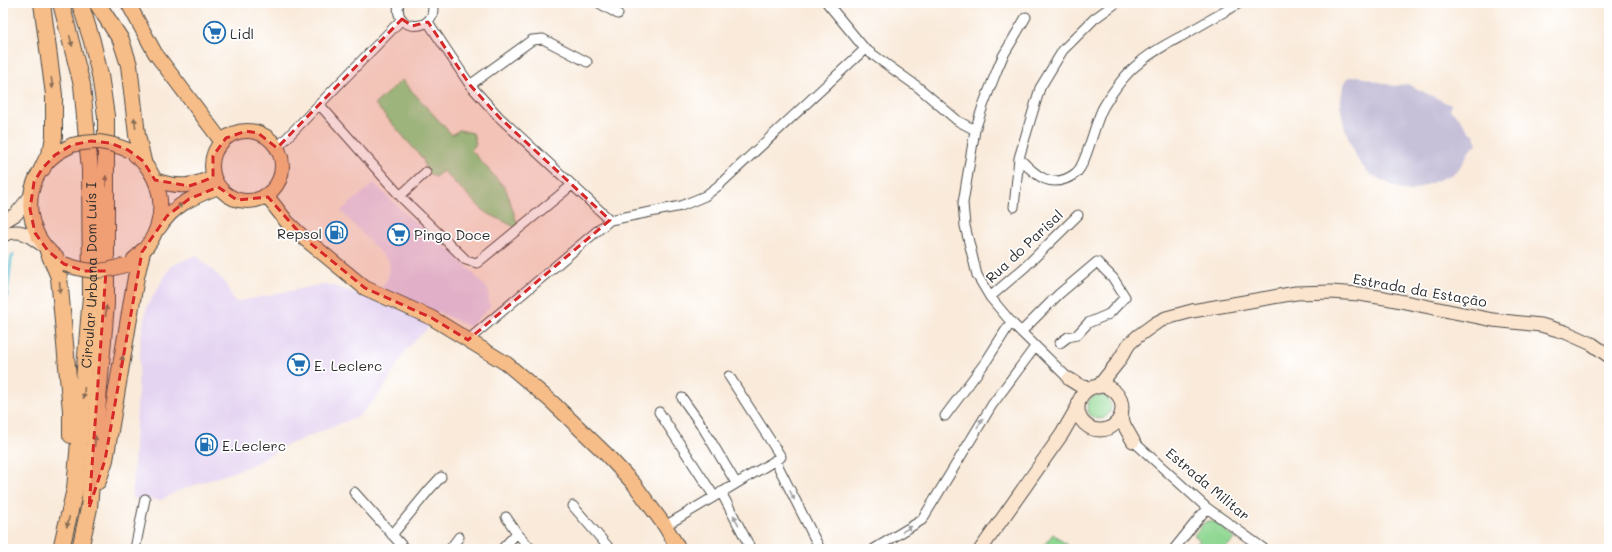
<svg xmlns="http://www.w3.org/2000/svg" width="1612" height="552" font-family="Mali,sans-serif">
<rect width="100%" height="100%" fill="#fff"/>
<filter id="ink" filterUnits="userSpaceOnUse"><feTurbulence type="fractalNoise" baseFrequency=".025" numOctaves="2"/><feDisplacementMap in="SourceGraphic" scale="8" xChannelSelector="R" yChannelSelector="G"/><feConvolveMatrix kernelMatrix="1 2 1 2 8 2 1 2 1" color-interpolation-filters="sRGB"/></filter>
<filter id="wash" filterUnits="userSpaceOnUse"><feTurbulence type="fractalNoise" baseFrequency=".012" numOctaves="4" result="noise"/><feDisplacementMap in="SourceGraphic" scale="16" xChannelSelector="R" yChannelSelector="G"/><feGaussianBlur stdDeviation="0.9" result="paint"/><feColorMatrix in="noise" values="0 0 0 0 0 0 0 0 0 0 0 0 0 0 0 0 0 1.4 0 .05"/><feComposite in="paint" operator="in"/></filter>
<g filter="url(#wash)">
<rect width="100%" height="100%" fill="#f9eada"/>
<path fill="#e4d3f1" d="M374 183 404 213 451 251 472 272 488 290 490 307 470 327 437 311 427 329 406 350 381 393 359 416 287 445 250 466 178 491 161 500 132 499 141 335 147 306 171 266 196 255 223 280 235 302 324 284 334 286 366 297 381 289 388 278 390 263 341 211Z"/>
<path fill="#c6c0d9" d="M1357 76 1394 86 1407 84 1451 105 1450 110 1461 119 1469 132 1474 134 1477 144 1470 150 1462 164 1453 174 1409 192 1400 189 1369 174 1359 162 1351 145 1344 125 1340 105 1343 87 1347 78Z"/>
<path fill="#8fd792" stroke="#5d815e" d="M402 80 452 135 459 130 473 133 476 144 471 150 506 189 519 229 485 212 443 171 435 177 426 172 423 159 375 104Z
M1087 407a12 12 0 1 1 24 0a12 12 0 1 1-24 0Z
M1209 521 1218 523 1235 539 1224 549H1205L1197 543 1200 540 1194 535 1205 522Z
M1053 534 1072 549H1041Z"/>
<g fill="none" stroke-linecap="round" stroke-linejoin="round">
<path stroke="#59c2d6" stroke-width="3" d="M3 330 11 260 13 255"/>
</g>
</g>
<g filter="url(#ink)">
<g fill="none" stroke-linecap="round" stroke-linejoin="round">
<defs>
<path id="street" d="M399 3C392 34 440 32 432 3
M599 3 618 14
M827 3 865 49 918 87 958 121 975 130
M1026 17 1003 56 997 70 984 103 975 130 963 203 965 226 977 275 990 297 1011 322 1069 379
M428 22 470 85 499 117 610 220
M470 85 532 40 543 39 587 62
M319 104 402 198 466 260 477 263 572 185
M277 148 402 19
M1019 158C1036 176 1052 191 1076 173 1087 164 1095 120 1104 106 1113 91 1124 75 1138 64 1151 52 1167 44 1182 36 1201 25 1220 14 1240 3
M400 196 426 172
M1014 207 1019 158 1040 88 1063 50 1094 19 1116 3
M990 297 1025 267 1078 215
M1021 332 1059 294 1097 262 1113 278 1125 297 1109 314 1088 323 1077 335 1068 337 1060 343
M468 340 610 220 681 206 705 196 718 186 865 49
M682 398 702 426 736 483
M659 412 714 496
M945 416 987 360 1011 322
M1133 441 1207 508 1264 549
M775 460 820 549
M354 492 405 549
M721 492 751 549
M573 506 610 549
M506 517 517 533 531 549
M665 526 781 457 729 376
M392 535 429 490 441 477
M135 549 145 499
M450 549 459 537
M502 549 517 533
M874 549 922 520 992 405 1035 347
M1174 549 1207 508"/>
<path id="secondary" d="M3 222 16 214 30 197
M3 235C20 228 27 234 41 244
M1069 379 1082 387 1091 388
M1078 408a22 22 0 1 1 44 0a22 22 0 1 1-44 0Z
M1098 387 1118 362 1129 344 1138 336 1156 323 1166 318 1192 311 1296 293 1331 292 1359 294 1385 298 1493 320 1541 325 1565 332 1592 344 1609 356
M1121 414 1124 425 1133 441
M981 549 1062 434 1077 408"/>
<path id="primary" d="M128 3 155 53 222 142
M212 166a35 35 0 1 1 70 0a35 35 0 1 1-70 0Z
M155 180C178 188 191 187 213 177
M266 195 287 222 304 238 365 288 432 318 507 364 552 402 605 453 634 484 665 526 679 549
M159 228C174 204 194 197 218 187
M57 258C23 232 20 181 56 154 60 151 67 148 72 145
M134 259C169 233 169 181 135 155"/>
<g id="highway">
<path d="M42 3 54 95V136L52 148 42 169"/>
<path d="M80 3 92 41 100 75 106 116V304L89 508 80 549"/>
<path d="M97 3 121 40 129 65 137 135 143 161"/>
<path d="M48 251 59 277 71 411V435"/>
<path d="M98 481 105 460 136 277 142 252"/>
<path id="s1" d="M61 549 75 489 91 296 90 170 82 85 61 3"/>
</g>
</defs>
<use href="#street" stroke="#4a4845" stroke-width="11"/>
<use href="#secondary" stroke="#4a4845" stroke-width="15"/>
<use href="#primary" stroke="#4a4845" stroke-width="16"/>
<use href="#highway" stroke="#4a4845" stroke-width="18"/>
<use href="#street" stroke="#fff" stroke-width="9"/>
<use href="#secondary" stroke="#fce5cf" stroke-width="13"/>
<use href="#primary" stroke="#f7bd88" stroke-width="14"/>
<use href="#highway" stroke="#f7bd88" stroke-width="16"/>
<defs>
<path id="primary-bridge" d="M72 145C96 140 105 141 128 150
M64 264C90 273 100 273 125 265"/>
</defs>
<use href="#primary-bridge" stroke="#4a4845" stroke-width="16" stroke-linecap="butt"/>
<use href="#primary-bridge" stroke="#f7bd88" stroke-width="14"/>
</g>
<defs><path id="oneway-solid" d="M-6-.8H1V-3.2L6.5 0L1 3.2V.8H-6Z"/></defs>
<g fill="#876d55">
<use href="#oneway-solid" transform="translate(71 41) rotate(76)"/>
<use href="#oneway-solid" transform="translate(52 83) rotate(83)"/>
<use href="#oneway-solid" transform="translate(135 123) rotate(-97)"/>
<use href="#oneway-solid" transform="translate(106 181) rotate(-90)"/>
<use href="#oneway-solid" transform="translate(178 207) rotate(-37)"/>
<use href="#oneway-solid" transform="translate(60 288) rotate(85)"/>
<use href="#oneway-solid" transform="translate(106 311) rotate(-85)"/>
<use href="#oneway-solid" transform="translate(122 361) rotate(-81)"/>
<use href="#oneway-solid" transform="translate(84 393) rotate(94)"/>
<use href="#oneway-solid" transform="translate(95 441) rotate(-85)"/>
<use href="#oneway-solid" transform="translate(68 522) rotate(103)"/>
</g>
<g fill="#a0a0a0">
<use href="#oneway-solid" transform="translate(980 423) rotate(-58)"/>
<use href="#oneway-solid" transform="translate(792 495) rotate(64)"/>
<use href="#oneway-solid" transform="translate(736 520) rotate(-118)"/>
<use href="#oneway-solid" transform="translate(907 529) rotate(-31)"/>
</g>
</g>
<path fill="#d62828" fill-opacity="0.2" stroke="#d62828" stroke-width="3" stroke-dasharray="8 5" stroke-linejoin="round" d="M402 19 412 26 428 22 470 85 499 117 610 220 468 340 432 318 365 288 304 238 268 197 237 200 218 187 189 199 167 216 142 252 105 460 89 508 106 271H84L64 264 48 251 35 233 30 209 34 182 42 169 55 155 72 145 91 141 110 143 128 150 143 161 155 180 189 186 201 182 213 177V156L226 138 246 131 258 133 277 148Z"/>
<defs>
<symbol id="supermarket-ring" viewBox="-11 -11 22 22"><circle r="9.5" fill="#fff" stroke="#1f6fb2" stroke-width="1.5"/><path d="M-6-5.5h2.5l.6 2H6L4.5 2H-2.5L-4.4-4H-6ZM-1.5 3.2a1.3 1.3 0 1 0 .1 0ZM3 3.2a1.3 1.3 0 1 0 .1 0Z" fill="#1f6fb2"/></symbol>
<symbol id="fuel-ring" viewBox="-11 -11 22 22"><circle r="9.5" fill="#fff" stroke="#1f6fb2" stroke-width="1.5"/><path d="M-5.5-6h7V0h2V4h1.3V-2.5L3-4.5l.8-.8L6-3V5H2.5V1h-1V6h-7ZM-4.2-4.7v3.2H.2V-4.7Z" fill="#1f6fb2"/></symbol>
</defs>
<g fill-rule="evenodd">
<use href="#supermarket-ring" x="202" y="20" width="25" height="25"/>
<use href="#fuel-ring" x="324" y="220" width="25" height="25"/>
<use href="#supermarket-ring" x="386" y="222" width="25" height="25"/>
<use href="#supermarket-ring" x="286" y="352" width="25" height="25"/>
<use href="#fuel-ring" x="194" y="432" width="25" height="25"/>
</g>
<g text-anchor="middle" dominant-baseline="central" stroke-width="3.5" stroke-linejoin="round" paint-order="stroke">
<g font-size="14" fill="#2b2b2b" stroke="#fff" text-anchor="start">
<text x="230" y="33">Lidl</text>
<text x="322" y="233" text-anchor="end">Repsol</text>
<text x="414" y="234">Pingo Doce</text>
<text x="314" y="365">E. Leclerc</text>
<text x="222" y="445">E.Leclerc</text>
</g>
<g font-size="14" fill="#2b2b2b" stroke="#fff">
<text transform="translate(1024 246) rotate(-43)">Rua do Parisal</text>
<text stroke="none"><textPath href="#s1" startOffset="276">Circular Urbana Dom Luís I</textPath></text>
<text transform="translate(1420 290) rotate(10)">Estrada da Estação</text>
<text transform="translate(1208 484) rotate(40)">Estrada Militar</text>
</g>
</g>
<rect width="1612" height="552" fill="none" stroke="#fff" stroke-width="16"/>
</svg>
